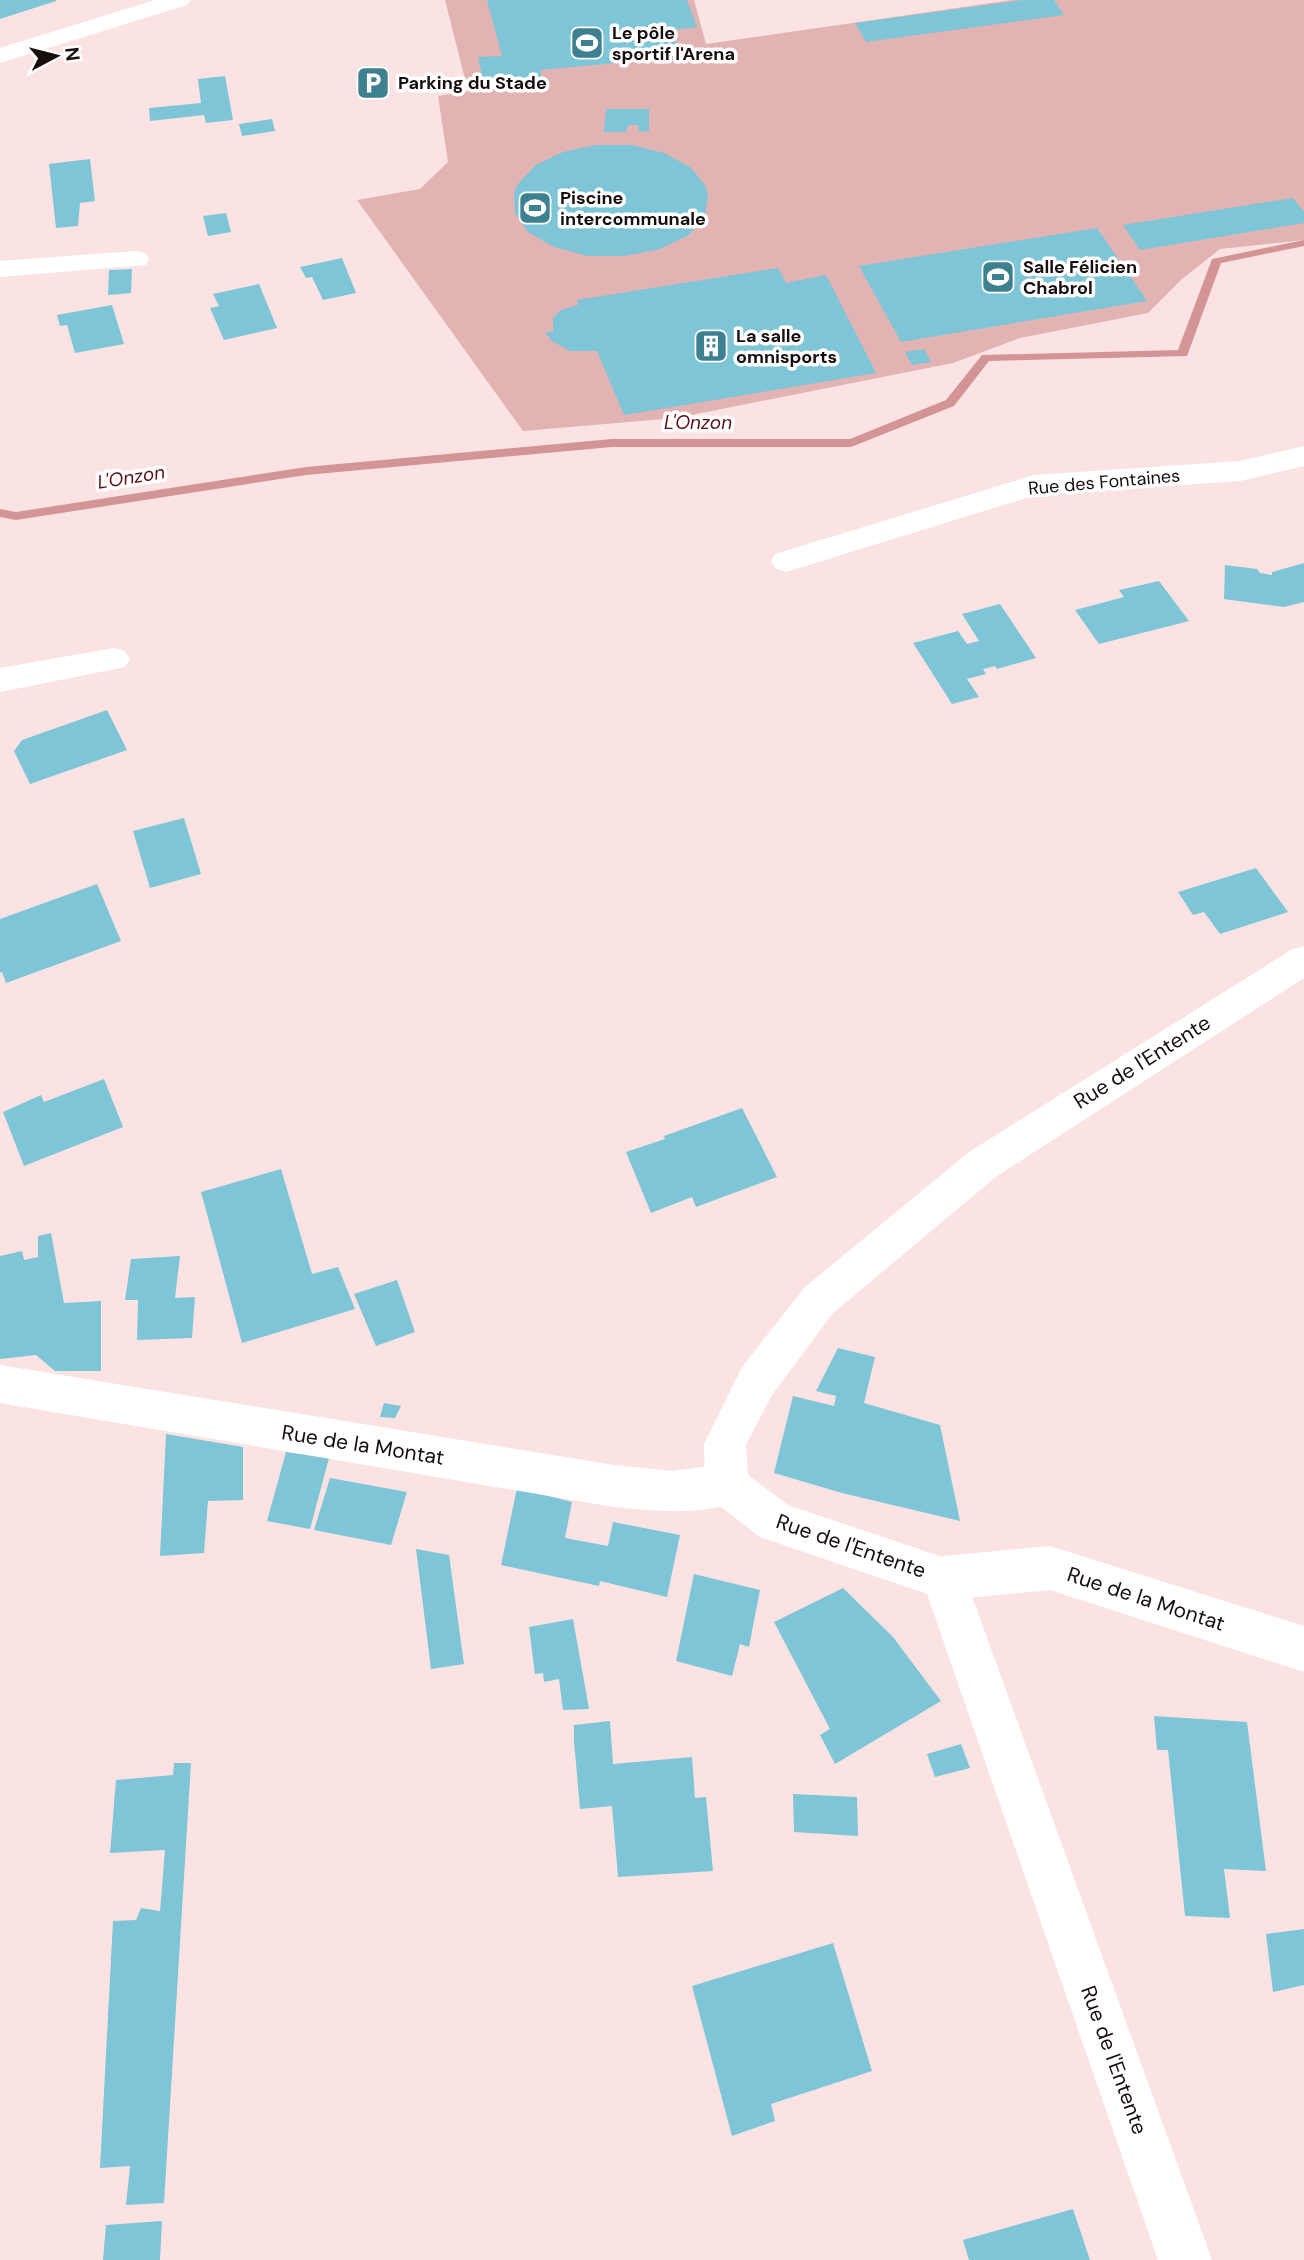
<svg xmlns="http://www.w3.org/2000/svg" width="1304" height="2260" font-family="'DM Sans',sans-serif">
<rect width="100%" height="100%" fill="#fce3e3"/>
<path fill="#e1b3b3" d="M445 0H694L706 44 1012 0H1304V240L1220 249 1182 279 1148 313 1020 338 953 363 676 418 523 431 357 200 420 189 448 162 438 96 468 91Z"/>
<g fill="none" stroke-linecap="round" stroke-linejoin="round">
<path fill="#d39495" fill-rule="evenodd" d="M1304 240V246L1221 263 1187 356 989 361 954 406 851 447H612L306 475 16 520 0 517V509L16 512 306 467 612 439H850L946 400 982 355 1178 350 1212 259Z"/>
</g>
<path fill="#7dc5d7" d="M0 0H56V1L0 19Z
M487 0H687L697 27 671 30 681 57 540 70 543 83 485 89 478 57 502 56Z
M1023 0H1054L1064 15 866 42 855 23Z
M225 76 233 120 206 123 204 115 150 121 149 108 201 103 198 79Z
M606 109H649V131L639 132 638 125H628L626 132H604Z
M272 119 275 131 242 136 239 124Z
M596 145H631L664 153 690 167 705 185 708 195 705 216 689 235 660 249 625 256H588L554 247 528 232 515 213 514 192 519 183 536 165 563 152Z
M90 159 95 201 80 203 78 226 56 228 49 164Z
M1293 198 1304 212V223L1140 250 1123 225Z
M226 213 231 232 208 236 203 216Z
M1097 228 1147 301 901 342 859 266Z
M342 258 356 293 323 300 312 277 306 278 300 267Z
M778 268 786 283 826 275 876 373 624 415 597 351H570L552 341 545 332H553V318L561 310 578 305 577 300Z
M132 269 131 293 108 295 109 270Z
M259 284 277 328 224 340 210 308 219 306 213 294Z
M112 305 124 344 75 353 67 325 60 326 57 315Z
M924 349 931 362 912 365 905 352Z
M1304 563V602L1284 607 1224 599 1225 565 1257 569 1260 573 1272 575V572Z
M1159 581 1189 621 1099 644 1075 610 1124 597 1119 590Z
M1000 604 1036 658 997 669 995 666 983 669 986 674 967 679 979 697 952 704 913 643 958 631 967 644 979 641 962 614Z
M107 710 127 750 30 784 14 751 22 740Z
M184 818 201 874 150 888 133 831Z
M1256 868 1288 912 1220 934 1204 912 1193 915 1178 892Z
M97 884 121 941 6 983 2 972 0 973V919Z
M104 1079 123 1127 24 1166 3 1112 41 1095 44 1102Z
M742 1108 777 1177 696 1207 692 1197 651 1213 626 1152 665 1139 664 1136Z
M281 1169 312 1274 338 1267 355 1309 242 1343 201 1192Z
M51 1233 64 1303 101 1301V1371H55L36 1355 0 1359V1256L22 1251 24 1260 38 1257V1236Z
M180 1256 175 1298 195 1297 192 1338 137 1340 138 1300H125L131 1259Z
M397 1280 415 1332 376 1346 354 1294Z
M838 1348 875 1357 864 1403 940 1425 960 1521 842 1493 774 1473 793 1396 834 1406 836 1396 816 1391Z
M384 1403 401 1406 395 1418 380 1417Z
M166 1434 243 1447V1500L208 1501 204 1553 160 1556Z
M286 1452 329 1458 310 1529 267 1521Z
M330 1478 407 1492 391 1545 314 1530Z
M517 1488 572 1502 565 1538 608 1546 613 1522 680 1535 667 1597 600 1581 599 1586 501 1565Z
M416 1549 449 1555 464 1664 431 1669Z
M694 1574 760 1590 749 1647 740 1644 732 1676 676 1661Z
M843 1588 893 1637 941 1701 835 1764 820 1735 830 1729 774 1622Z
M573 1619 589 1709 563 1710 559 1679 544 1682 543 1673 535 1674 529 1627Z
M1154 1716 1247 1722 1266 1871 1224 1869 1230 1918 1185 1916 1168 1750H1157Z
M610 1721 613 1764 692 1757 695 1798 706 1797 713 1871 618 1877 612 1806 580 1809 574 1741V1725Z
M961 1744 970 1768 935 1777 927 1754Z
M174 1763H191L164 2203 126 2205 130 2166 100 2168 113 1921 136 1920 141 1908 160 1911 165 1850 110 1853 116 1780 173 1775Z
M793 1794 857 1797 858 1836 794 1832Z
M1304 1929V1985L1273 1992 1266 1934Z
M833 1943 872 2071 771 2104 775 2121 732 2136 692 1986Z
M1073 2209 1090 2260H969L963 2240Z
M162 2221 160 2260H103L106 2225Z"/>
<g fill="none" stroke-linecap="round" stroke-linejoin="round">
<path fill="#fff" fill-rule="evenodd" d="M155 0H191L187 5 0 63V48Z
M136 251 146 253 149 259 146 265 0 277V261Z
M1304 446V466L1240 481 1036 495 786 572 775 568 771 561 775 554 1034 475 1240 461Z
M114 648 125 651 130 659 125 667 0 692V668Z
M0 1365 614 1465 671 1471 727 1464 742 1470 749 1485 742 1500C701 1516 657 1511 614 1507L0 1403Z
M1050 1546 1304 1626V1672L1050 1590 944 1600 928 1593 922 1578 928 1563 944 1556Z"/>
<path fill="#fff" fill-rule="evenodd" d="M1304 946V978L997 1176 833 1313 772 1395 746 1445 748 1475 788 1505 960 1563 1212 2260H1158L927 1594 760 1537 712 1500 705 1485 704 1444 742 1367 805 1287 969 1152 1291 950Z"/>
</g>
<defs>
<symbol id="stadium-square" viewBox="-11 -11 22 22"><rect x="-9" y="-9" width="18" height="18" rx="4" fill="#3d8090" stroke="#fff"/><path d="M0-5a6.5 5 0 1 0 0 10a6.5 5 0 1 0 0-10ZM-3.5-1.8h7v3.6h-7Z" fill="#fff"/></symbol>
<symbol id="parking-square" viewBox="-11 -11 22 22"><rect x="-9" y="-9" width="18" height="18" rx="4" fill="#3d8090" stroke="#fff"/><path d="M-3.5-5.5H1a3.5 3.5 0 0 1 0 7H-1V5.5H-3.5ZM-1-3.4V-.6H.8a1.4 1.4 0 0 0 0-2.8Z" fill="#fff"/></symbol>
<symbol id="building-square" viewBox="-11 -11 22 22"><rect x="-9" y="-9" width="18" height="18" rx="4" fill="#3d8090" stroke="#fff"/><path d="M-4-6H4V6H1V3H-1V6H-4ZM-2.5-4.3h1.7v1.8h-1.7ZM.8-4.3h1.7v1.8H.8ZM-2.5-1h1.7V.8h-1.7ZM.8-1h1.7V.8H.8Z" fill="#fff"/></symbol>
</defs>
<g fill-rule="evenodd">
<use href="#stadium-square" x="568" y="24" width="38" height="38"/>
<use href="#parking-square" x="354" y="64" width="38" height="38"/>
<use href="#stadium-square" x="516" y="189" width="38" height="38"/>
<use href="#stadium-square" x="979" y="258" width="38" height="38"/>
<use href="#building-square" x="692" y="327" width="38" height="38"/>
</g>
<g text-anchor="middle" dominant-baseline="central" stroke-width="7" stroke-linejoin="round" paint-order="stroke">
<g font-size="18" font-weight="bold" fill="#170d0d" stroke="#fff" text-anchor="start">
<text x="612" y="33">Le pôle<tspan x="612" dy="21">sportif l'Arena</tspan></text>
<text x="398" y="83">Parking du Stade</text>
<text x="560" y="198">Piscine<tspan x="560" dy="21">intercommunale</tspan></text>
<text x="1023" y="267">Salle Félicien<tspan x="1023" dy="21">Chabrol</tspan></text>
<text x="736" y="336">La salle<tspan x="736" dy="21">omnisports</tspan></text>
</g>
<g font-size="18" fill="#170d0d" stroke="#fff">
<text transform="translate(1104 482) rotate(-5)">Rue des Fontaines</text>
</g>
<g font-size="19" font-style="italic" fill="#5a0f1a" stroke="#fff">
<text x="698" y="422">L'Onzon</text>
<text transform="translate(131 477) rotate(-9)">L'Onzon</text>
</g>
<g font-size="21" fill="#170d0d" stroke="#fff">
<text transform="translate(1142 1062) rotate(-32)">Rue de l'Entente</text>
<text transform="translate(363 1445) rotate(9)">Rue de la Montat</text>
<text transform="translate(851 1546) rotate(19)">Rue de l'Entente</text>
<text transform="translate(1146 1599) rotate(18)">Rue de la Montat</text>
<text transform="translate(1114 2060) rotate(70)">Rue de l'Entente</text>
</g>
</g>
<g transform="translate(56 56) rotate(83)" stroke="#ffffff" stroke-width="5" paint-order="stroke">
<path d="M0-5L12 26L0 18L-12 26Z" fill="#170d0d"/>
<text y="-10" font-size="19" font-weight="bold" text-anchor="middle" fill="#170d0d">N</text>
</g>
</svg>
